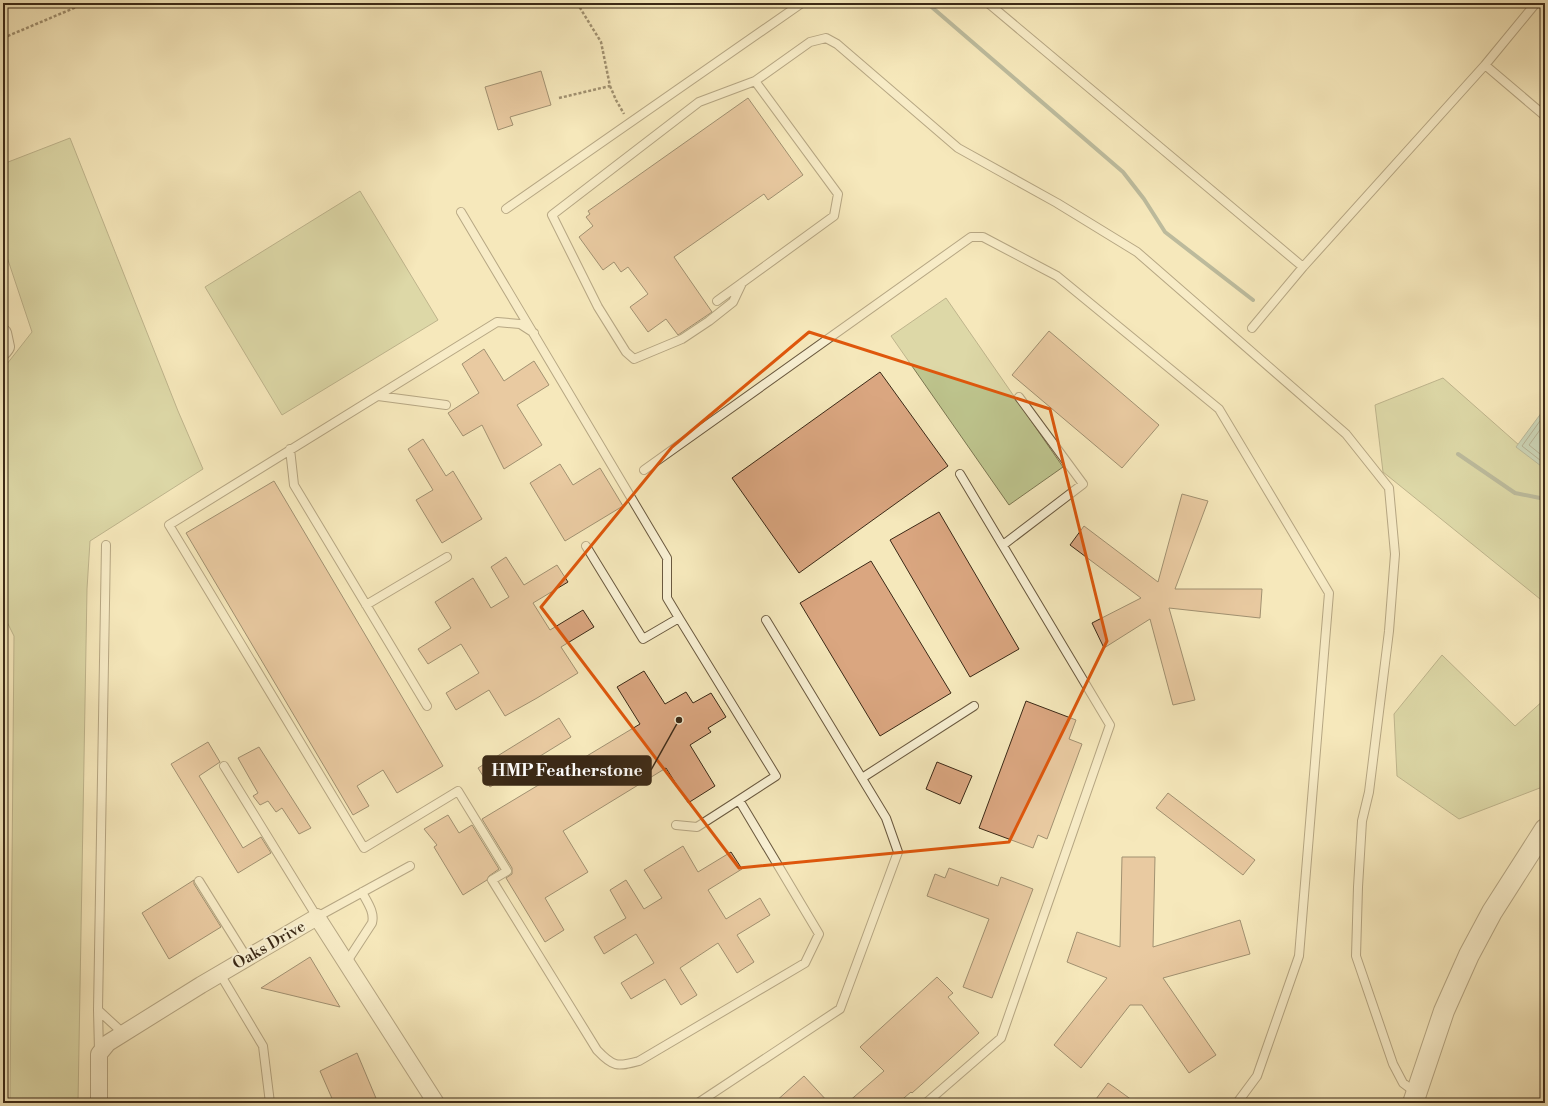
<svg xmlns="http://www.w3.org/2000/svg" width="1548" height="1106" font-family="'Libre Bodoni',serif">
<rect width="100%" height="100%" fill="#f5e8bb"/>
<filter id="stains"><feTurbulence type="fractalNoise" baseFrequency=".005" numOctaves="4"/><feColorMatrix values="0 0 0 0 .2 0 0 0 0 .09 0 0 0 0 .02 0 0 0 .5 -.17"/></filter>
<radialGradient id="worn" r=".72"><stop offset=".6" stop-color="#630" stop-opacity="0"/><stop offset="1" stop-color="#630" stop-opacity=".3"/></radialGradient>
<path fill="#bec58e" stroke="#7c7752" d="M70 138 178 411 203 469 90 541 87 589 78 1103H10L14 636 3 614V369L32 332 3 245V164Z
M360 191 438 320 282 415 205 287Z
M946 298 1063 467 1009 505 891 336Z
M1443 378 1545 468V603L1383 472 1375 405Z
M1442 655 1515 726 1545 699V786L1459 819 1397 776 1394 714Z"/>
<path fill="#9cc0b4" stroke="#758475" d="M1545 408V469L1516 447Z"/>
<g fill="none" stroke-linecap="round" stroke-linejoin="round">
<path stroke="#6c7465" stroke-width="1" d="M1545 414 1522 446 1545 464
M1545 423 1529 445 1545 458"/>
<path stroke="#758475" stroke-width="4" d="M927 3 1123 172 1144 199 1165 232 1253 300
M1458 454 1515 493 1545 499"/>
</g>
<path fill="#daa680" stroke="#3b2916" d="M541 71 551 105 510 117 513 125 498 130 485 87Z
M748 98 803 175 768 200 764 194 674 257 712 312 678 335 666 319 648 332 630 307 648 294 628 267 621 272 614 262 603 270 579 237 593 226 586 217 590 214 588 211Z
M1049 331 1159 425 1122 468 1012 375Z
M484 349 504 381 534 361 549 385 517 405 542 445 504 469 482 425 463 436 448 413 479 393 462 364Z
M880 372 948 466 799 573 732 478Z
M423 439 446 476 453 471 482 519 442 543 416 500 433 490 408 449Z
M560 464 573 485 600 468 623 506 565 541 530 483Z
M274 481 443 766 397 793 383 770 357 786 369 806 353 815 186 533Z
M1182 494 1208 501 1175 589H1262L1260 618 1169 608 1195 700 1173 705 1150 619 1104 648 1092 623 1141 598 1070 545 1084 526 1158 582Z
M939 512 1019 649 970 677 890 540Z
M506 557 524 585 557 565 568 582 533 603 550 630 583 610 594 627 561 647 578 673 537 698 505 716 489 690 456 710 446 693 479 673 461 644 428 664 418 649 451 628 435 602 473 578 491 608 509 597 491 567Z
M871 561 951 693 880 736 800 603Z
M644 671 665 704 686 692 693 703 711 693 726 717 708 728 711 732 690 745 715 786 688 803 666 768 563 831 588 872 545 898 564 930 545 942 506 878 512 874V868L482 819 640 724 617 687Z
M1026 701 1076 720 1069 739 1082 744 1047 839 1038 835 1033 848 979 828Z
M559 718 571 737 490 787 478 768Z
M208 742 220 762 199 776 243 848 261 837 271 853 238 873 171 764Z
M259 747 311 828 299 834 282 808 276 812 268 801 260 805 253 796 258 793 238 758Z
M937 762 972 776 960 804 926 789Z
M1168 793 1255 860 1243 875 1156 808Z
M448 815 459 833 472 825 499 869 489 876 487 880 463 895 434 847 437 845 424 829Z
M683 846 698 872 731 852 742 869 708 890 726 919 760 898 770 915 737 935 754 962 737 973 718 943 680 968 697 995 681 1005 665 979 631 999 621 983 654 963 636 934 604 954 594 937 626 918 610 890 626 880 644 909 662 898 644 870Z
M1122 857H1155L1153 947 1240 920 1250 954 1163 978 1216 1055 1189 1073 1142 1005H1130L1081 1068 1054 1045 1107 978 1067 962 1077 932 1120 947Z
M949 868 998 886 1001 877 1033 889 992 998 963 987 989 919 927 896 935 874 945 878Z
M194 880V884L221 927 169 959 142 913Z
M310 957 340 1007 261 988Z
M937 977 953 993 948 997 979 1033 912 1093 911 1092 898 1103H847L884 1071 860 1047Z
M357 1053 378 1103H334L320 1071Z
M804 1076 829 1103H774Z
M1108 1083 1114 1087 1136 1103H1093Z"/>
<g fill="none" stroke-linecap="round" stroke-linejoin="round">
<defs>
<path id="service" d="M988 3 1303 267 1485 65
M1536 3 1485 65 1545 116
M506 209 802 3
M461 212 667 558V598L679 618 643 639 586 546
M742 283 733 302 709 321 682 339 634 359 626 352 598 307 552 215 699 102 755 81 810 42 826 38 837 44 958 148 1057 203 1137 252 1346 434 1389 488 1395 554 1389 631 1369 792 1362 821 1358 887 1356 956 1393 1064 1403 1083 1415 1092
M717 301 834 216 838 194 755 81
M1252 328 1303 267
M534 333 520 324 497 322 169 525 364 848 458 791 507 871 492 880 597 1050C613 1067 617 1067 639 1061L805 963 819 934 739 800 776 776 679 618
M378 396 446 405
M290 449 294 485 427 706
M644 470 971 237H983L1057 276 1219 409 1329 593 1299 956 1257 1076 1237 1103
M1003 545 1083 484 1019 397
M366 605 447 557
M224 766 317 917 410 866
M862 778 974 706
M676 825 697 827 739 800
M199 881 247 958
M346 963 372 923C375 912 367 902 362 892
M220 974 263 1046 270 1103
M98 1010 106 545
M99 1051 98 1010 123 1033
M698 1103 840 1009 898 852 886 818 766 620
M926 1103 1001 1038 1110 725 960 474"/>
<path id="minor" d="M3 333 6 347 3 351
M99 1103V1054L108 1043 201 985 317 917 436 1103"/>
<path id="tertiary" d="M1413 1103 1444 1011 1469 955 1492 912 1545 829"/>
</defs>
<use href="#service" stroke="#6a593f" stroke-width="10"/>
<use href="#minor" stroke="#6a593f" stroke-width="18"/>
<use href="#tertiary" stroke="#6a593f" stroke-width="22"/>
<path stroke="#3b2916" stroke-width="2.5" stroke-dasharray="3 2" stroke-linecap="butt" d="M3 38 86 3
M610 86 616 100 624 114
M559 98 610 86 601 42 577 3"/>
<use href="#service" stroke="#f8f0d3" stroke-width="8"/>
<use href="#minor" stroke="#f8f0d3" stroke-width="16"/>
<use href="#tertiary" stroke="#f8f0d3" stroke-width="20"/>
</g>
<path d="M0 0H1548V1106H0ZM809 332 1050 409 1107 641 1009 842 739 868 541 607 672 447Z" fill="#f5e8bb" fill-opacity=".55" fill-rule="evenodd"/>
<path fill="none" stroke="#df570c" stroke-width="3" stroke-linejoin="round" d="M809 332 1050 409 1107 641 1009 842 739 868 541 607 672 447Z"/>
<g text-anchor="middle" dominant-baseline="central" stroke-width="4" stroke-linejoin="round" paint-order="stroke">
<g font-size="16" fill="#3b2916" stroke="#f8f0d3">
<text transform="translate(269 945) rotate(-30)">Oaks Drive</text>
</g>
</g>
<path fill="none" stroke="#3b2916" stroke-width="1.5" d="M679 720L651 770"/>
<circle fill="#3b2916" stroke="#f8f0d3" stroke-width="1.5" cx="679" cy="720" r="4"/>
<rect fill="#3b2916" stroke="#3b2916" stroke-width="1.5" x="483" y="756" width="168" height="29" rx="4"/>
<g font-size="17" text-anchor="middle" font-weight="bold" fill="#fff">
<text x="567" y="776">HMP Featherstone</text>
</g>
<rect width="1548" height="1106" fill="none" stroke="#f5e8bb" stroke-width="16"/>
<rect x="4" y="4" width="1540" height="1098" fill="none" stroke="#3b2916" stroke-width="2"/>
<rect x="8" y="8" width="1532" height="1090" fill="none" stroke="#3b2916"/>
<rect width="100%" height="100%" filter="url(#stains)"/>
<rect width="100%" height="100%" fill="url(#worn)"/>
</svg>
